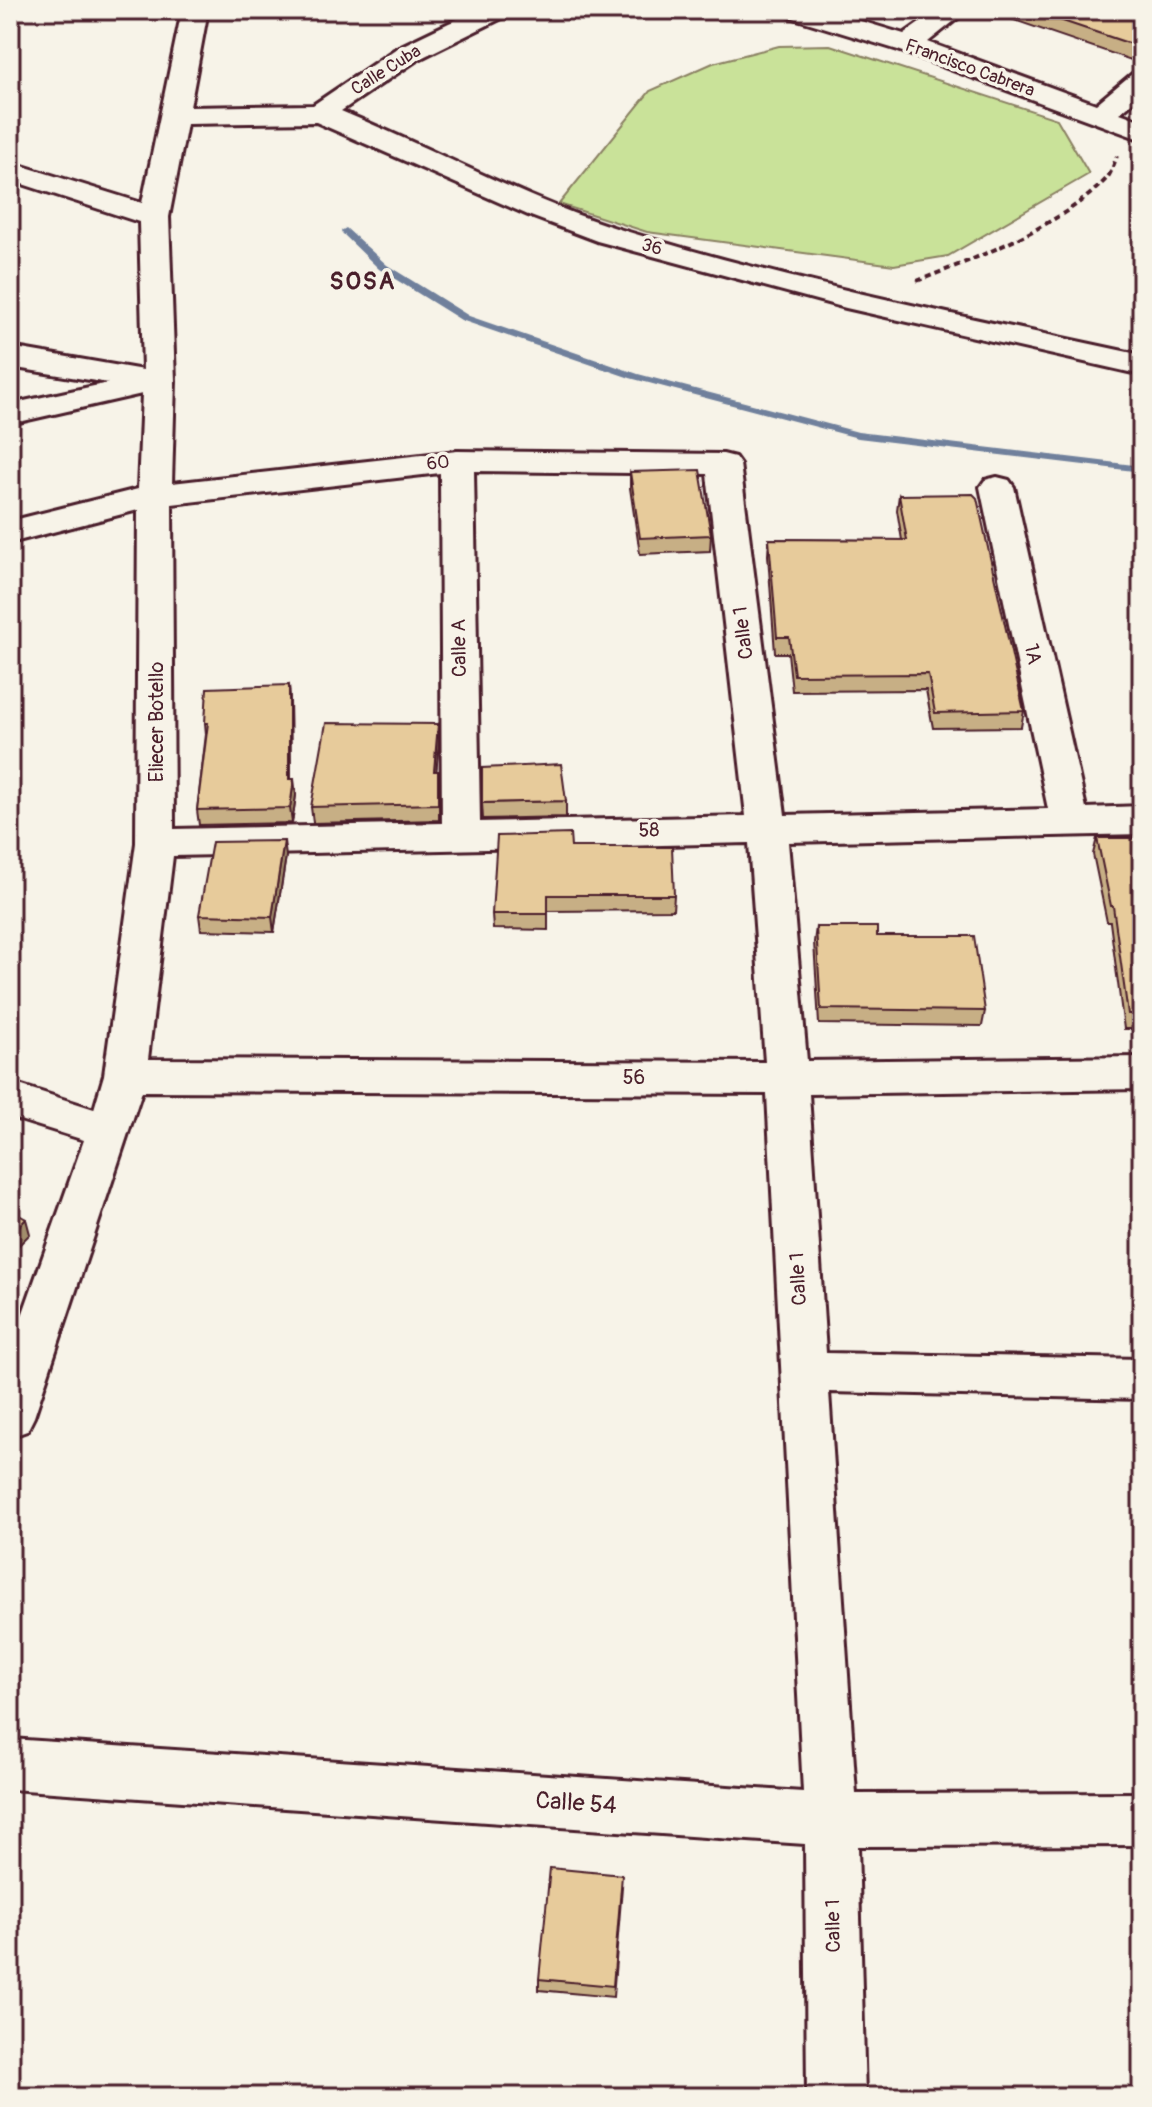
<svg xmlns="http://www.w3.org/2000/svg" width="1152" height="2107" font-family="Pangolin,sans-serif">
<rect width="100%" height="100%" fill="#f7f3e8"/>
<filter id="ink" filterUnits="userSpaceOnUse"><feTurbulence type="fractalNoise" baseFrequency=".0125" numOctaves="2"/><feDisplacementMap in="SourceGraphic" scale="16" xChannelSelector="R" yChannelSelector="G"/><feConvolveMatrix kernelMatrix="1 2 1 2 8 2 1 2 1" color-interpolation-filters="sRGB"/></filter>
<g filter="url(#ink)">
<path fill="#c9e299" stroke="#8a8062" stroke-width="2" d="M830 45 1057 119 1089 174 948 256 894 265 647 232 559 204 650 91 713 63 779 46Z"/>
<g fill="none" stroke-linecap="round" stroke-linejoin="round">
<path fill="#70809c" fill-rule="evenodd" d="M346 228 387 265 469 316 638 374 858 432 1142 466V472L858 438 630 378 461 320 379 269 342 233 341 231Z"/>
<defs>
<path id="street" d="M182 10H208L190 107 313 105 397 48 476 10H510L506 16 417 60 341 111C434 149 524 199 619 229 790 282 967 317 1142 355V375L846 308 597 241 528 215 316 122 187 124 169 217 175 381 172 483 457 451 723 454 735 457 740 464 785 815 1048 809 980 487 985 480 997 477 1009 480 1014 487 1086 808 1142 806V834L788 842 807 1061 1142 1057V1089L809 1094 826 1353 1142 1359V1399L829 1392 856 1794 1142 1793V1845L858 1846 865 2097H807L805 1844 10 1789V1739L803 1792 767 1094 142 1091 34 1417 27 1431 10 1437V1350L84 1140 10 1117V1082L94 1109 104 1075 136 843 138 510 10 543V521L138 489 142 394 10 424V404L108 383 10 367V347L143 370 139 222 10 180V162L142 203ZM474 471 707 474 746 816 480 822ZM440 473 442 823 174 829 172 504ZM749 843 765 1062 148 1059 173 856Z
M783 10H824L904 34 938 10H968L928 42 1096 104 1132 74 1142 72V94L1120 113 1142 121V140L898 50 787 16Z"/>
</defs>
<use href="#street" stroke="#4a1f2b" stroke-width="6"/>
<path stroke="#4a1f2b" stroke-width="4" stroke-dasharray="6 4" stroke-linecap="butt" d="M917 281C975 259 1065 224 1107 178 1112 172 1114 163 1117 156"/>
<use href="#street" fill="#f7f3e8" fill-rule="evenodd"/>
</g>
<path fill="#c7af85" stroke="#4a1f2b" stroke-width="2" d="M989 10H1142V59L1138 58 1134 61 988 11Z
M630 472 711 535 710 551 640 554 630 488Z
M899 495 1024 711 1021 727 933 728 926 690 792 691 788 653H775L768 555 769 539 902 540 897 510Z
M289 685 290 701 291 779 296 795 292 823 199 825 197 810 206 734 205 723Z
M438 724 439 740 436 771H438L439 786V820L313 823 311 807Z
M566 801V817L483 819 482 803Z
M1097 838H1142V1029H1124L1110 922H1107L1093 854Z
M571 847 674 895 673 910 548 911V930L493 929 492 914Z
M286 856 274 932 201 930 199 915Z
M816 927 877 936 985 1011 982 1026 819 1024 814 942Z
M622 1887 613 1997 539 1990V1979Z"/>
<path fill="#a28e6c" stroke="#4a1f2b" stroke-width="2" d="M1140 43 1138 58 1134 61 1137 46Z
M289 685 290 701 291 795 289 779Z
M438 724 439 740 435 787 434 771Z
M294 779 296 795 292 823 290 808Z
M284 841 286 856 274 932 272 917Z
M26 1219 30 1234 10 1254V1235Z
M13 1274 18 1289 10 1301V1279Z"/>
<path fill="#e7cb9b" stroke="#4a1f2b" stroke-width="2" d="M1030 10H1142V43H1140L1137 46Z
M700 470 711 535 640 538 630 472Z
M973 494 977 498 1024 711 935 713 928 674 794 675 789 637H777L769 539 907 540 899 495Z
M289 685V779H294L290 808 197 810 208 723H205L207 688Z
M326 723 438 724 434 771H438V804L311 807Z
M561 764 566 801 482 803V768Z
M570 834 571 847H672L674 895H548V914H492L497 836Z
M1097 838H1142V1014H1128L1113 906H1111Z
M284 841 272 917 199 915 212 842Z
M816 927H877V936H974L985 1011 821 1009Z
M10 1210 26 1219 10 1235Z
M550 1868 622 1875 613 1986 539 1979Z
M596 2092 652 2097H596Z"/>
</g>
<g text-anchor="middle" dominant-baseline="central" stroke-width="7" stroke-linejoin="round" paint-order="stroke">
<g font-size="18" fill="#4a1f2b" stroke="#f7f3e8">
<text transform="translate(970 68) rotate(20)">Francisco Cabrera</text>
<text transform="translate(386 70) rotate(-32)">Calle Cuba</text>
<text transform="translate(652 247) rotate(16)">36</text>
<text transform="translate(438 463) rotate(-6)">60</text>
</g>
<g font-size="20" fill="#4a1f2b" stroke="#f7f3e8">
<text transform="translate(743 633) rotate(-97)">Calle 1</text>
<text transform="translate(459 648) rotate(-91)">Calle A</text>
<text transform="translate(1033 654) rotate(78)">1A</text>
<text transform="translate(156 722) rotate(-90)">Eliecer Botello</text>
<text transform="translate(649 830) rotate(-2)">58</text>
<text x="634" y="1077">56</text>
<text transform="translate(798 1279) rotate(-93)">Calle 1</text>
<text transform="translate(833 1926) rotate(-91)">Calle 1</text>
</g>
<g font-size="24" font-weight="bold" letter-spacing="2" fill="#4a1f2b" stroke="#f7f3e8">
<text x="363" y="281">SOSA</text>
</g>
<g font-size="24" fill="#4a1f2b" stroke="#f7f3e8">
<text transform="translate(576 1803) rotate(4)">Calle 54</text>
</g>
</g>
<rect width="1152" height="2107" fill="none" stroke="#f7f3e8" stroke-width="40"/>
<rect x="20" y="20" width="1112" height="2067" fill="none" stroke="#4a1f2b" stroke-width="3" filter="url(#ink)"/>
</svg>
